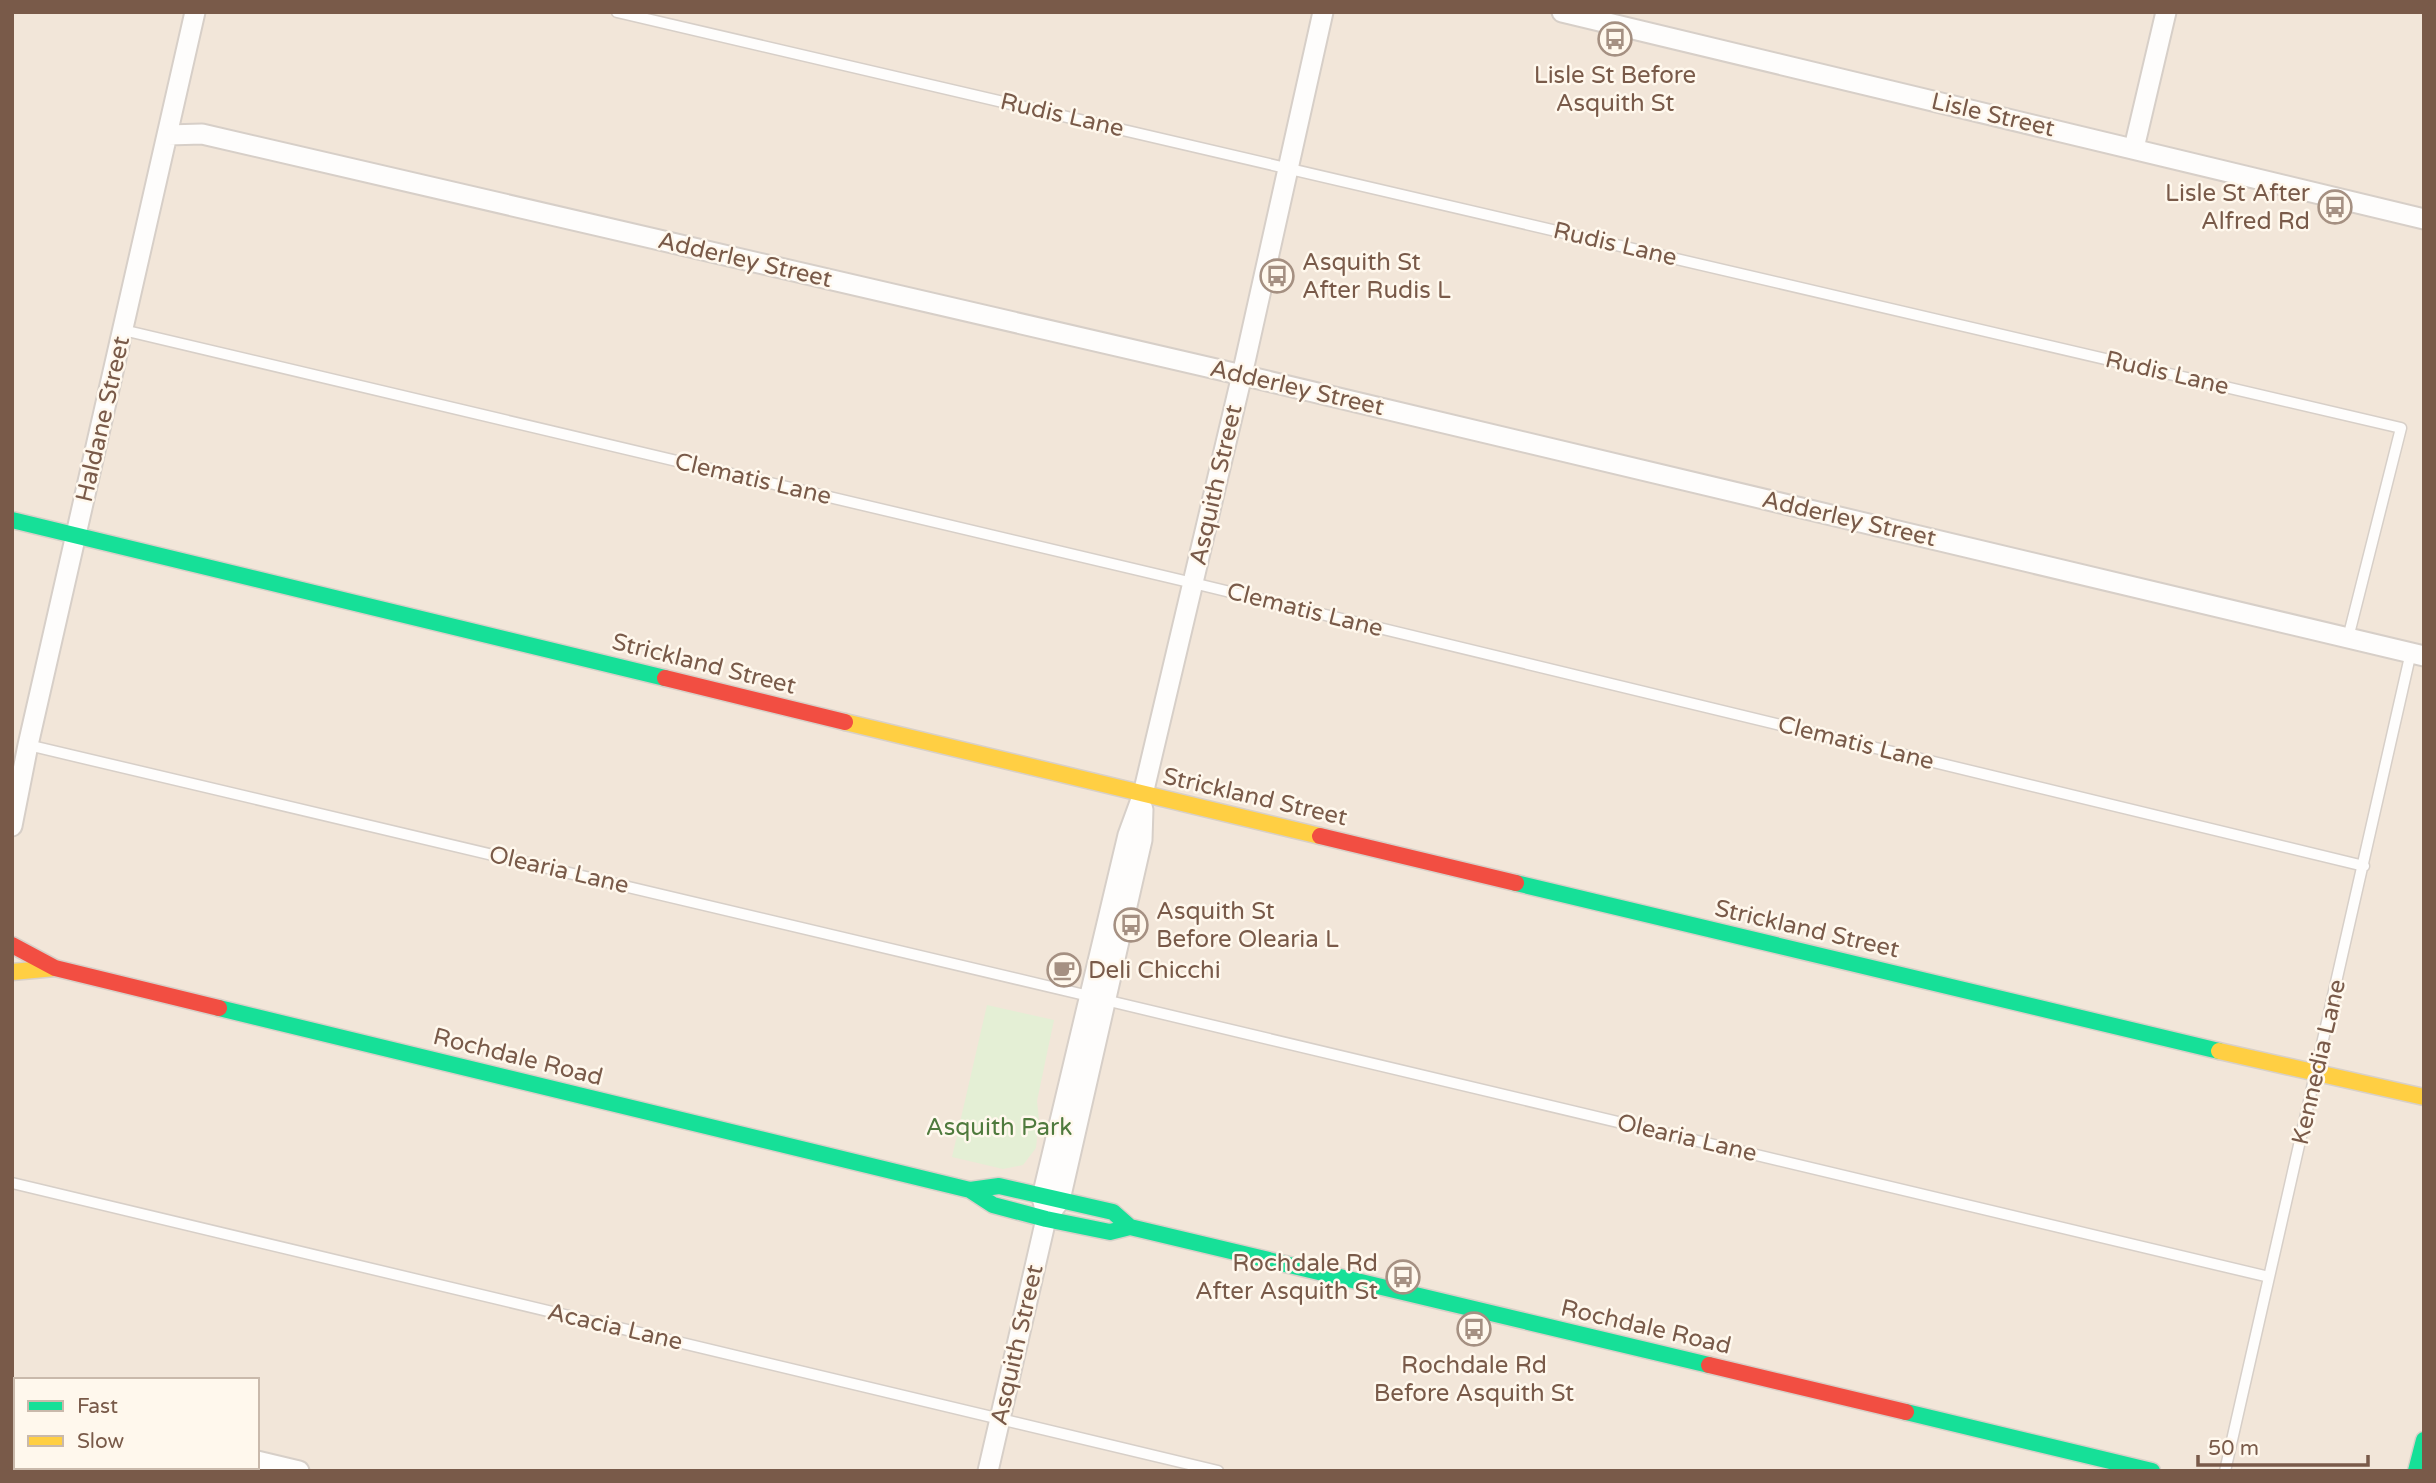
<svg xmlns="http://www.w3.org/2000/svg" width="2436" height="1483" font-family="'Varela Round',sans-serif">
<rect width="100%" height="100%" fill="#f8f3ec"/>
<path fill="#f2e6d9" fill-rule="evenodd" d="M12 12H2424V1471H12ZM16 1380H257V1467H16Z"/>
<path fill="#e4efd5" d="M987 1005 1054 1020 1037 1101 1039 1120 1036 1148 1023 1165 1003 1169 952 1157Z"/>
<g fill="none" stroke-linecap="round" stroke-linejoin="round">
<defs>
<path id="lane" d="M617 12 2401 428 2348 638
M123 330 1193 583 2364 866
M28 745 1089 996
M1105 1000 2269 1277
M12 1183 1218 1471
M2225 1471 2411 652"/>
<path id="street" d="M1562 12 2424 219
M168 135 202 134 1242 375 2424 656
M2134 148 2166 12
M12 826 28 745 195 12
M1044 1206 1042 1197 1128 835 1143 794 1242 375 1323 12
M12 1403 16 1404
M257 1461 299 1471
M988 1471 1046 1219 1060 1200 1142 840 1143 809"/>
<path id="fast" d="M12 520 665 678
M1516 883 2219 1051
M219 1008 970 1190 993 1205 1046 1219 1110 1232 1130 1227
M970 1190 999 1186 1113 1212 1130 1227 1709 1365
M1906 1412 2152 1471
M2416 1471 2424 1440"/>
<path id="slow" d="M845 722 1320 836
M12 972 55 968
M2219 1051 2424 1097"/>
<path id="jam" d="M665 678 845 722
M1320 836 1516 883
M12 945 55 968 219 1008
M1709 1365 1906 1412"/>
</defs>
<use href="#lane" stroke="#d7cfc8" stroke-width="13"/>
<use href="#street" stroke="#d7cfc8" stroke-width="23"/>
<use href="#fast" stroke="#d8d0c8" stroke-width="19"/>
<use href="#slow" stroke="#d8d0c8" stroke-width="19"/>
<use href="#jam" stroke="#d8d0c8" stroke-width="19"/>
<use href="#lane" stroke="#fefdfc" stroke-width="10"/>
<use href="#street" stroke="#fefdfc" stroke-width="19"/>
<use href="#fast" stroke="#16e098" stroke-width="16"/>
<use href="#slow" stroke="#ffcf43" stroke-width="16"/>
<use href="#jam" stroke="#f24e42" stroke-width="16"/>
</g>
<defs>
<symbol id="bus-ring" viewBox="-11 -11 22 22"><circle r="9.5" fill="#fff8ed" stroke="#a59082" stroke-width="1.5"/><path d="M-5-6H5V4H4V6H2V4H-2V6H-4V4H-5ZM-3.5-4V0h7V-4ZM-3.5 1.2v1.5H-2V1.2ZM2 1.2v1.5H3.5V1.2Z" fill="#a59082"/></symbol>
<symbol id="cafe-ring" viewBox="-11 -11 22 22"><circle r="9.5" fill="#fff8ed" stroke="#a59082" stroke-width="1.5"/><path d="M-5.5-4.5H6V0H3Q3 3.5 0 3.5H-2.5Q-5.5 3.5-5.5 0ZM3-3.2v2h1.7v-2ZM-6 4.5H4V6H-6Z" fill="#a59082"/></symbol>
</defs>
<g fill-rule="evenodd">
<use href="#bus-ring" x="1596" y="20" width="38" height="38"/>
<use href="#bus-ring" x="2316" y="188" width="38" height="38"/>
<use href="#bus-ring" x="1258" y="257" width="38" height="38"/>
<use href="#bus-ring" x="1112" y="906" width="38" height="38"/>
<use href="#cafe-ring" x="1045" y="951" width="38" height="38"/>
<use href="#bus-ring" x="1384" y="1258" width="38" height="38"/>
<use href="#bus-ring" x="1455" y="1310" width="38" height="38"/>
</g>
<g text-anchor="middle" dominant-baseline="central" stroke-width="5" stroke-linejoin="round" paint-order="stroke">
<g font-size="24" fill="#795a49" stroke="#fff8ed" text-anchor="start">
<text x="1615" y="75" text-anchor="middle">Lisle St Before<tspan x="1615" dy="28">Asquith St</tspan></text>
<text x="2310" y="193" text-anchor="end">Lisle St After<tspan x="2310" dy="28">Alfred Rd</tspan></text>
<text x="1302" y="262">Asquith St<tspan x="1302" dy="28">After Rudis L</tspan></text>
<text x="1156" y="911">Asquith St<tspan x="1156" dy="28">Before Olearia L</tspan></text>
<text x="1088" y="970">Deli Chicchi</text>
<text x="1378" y="1263" text-anchor="end">Rochdale Rd<tspan x="1378" dy="28">After Asquith St</tspan></text>
<text x="1474" y="1365" text-anchor="middle">Rochdale Rd<tspan x="1474" dy="28">Before Asquith St</tspan></text>
</g>
<g font-size="24" fill="#795a49" stroke="#fff8ed">
<text transform="translate(1062 115) rotate(13)">Rudis Lane</text>
<text transform="translate(1993 115) rotate(13)">Lisle Street</text>
<text transform="translate(1615 244) rotate(13)">Rudis Lane</text>
<text transform="translate(745 260) rotate(13)">Adderley Street</text>
<text transform="translate(2167 373) rotate(13)">Rudis Lane</text>
<text transform="translate(1297 388) rotate(13)">Adderley Street</text>
<text transform="translate(103 419) rotate(-77)">Haldane Street</text>
<text transform="translate(753 479) rotate(13)">Clematis Lane</text>
<text transform="translate(1216 485) rotate(-77)">Asquith Street</text>
<text transform="translate(1849 519) rotate(13)">Adderley Street</text>
<text transform="translate(1305 610) rotate(14)">Clematis Lane</text>
<text transform="translate(704 664) rotate(14)">Strickland Street</text>
<text transform="translate(1856 743) rotate(14)">Clematis Lane</text>
<text transform="translate(1255 797) rotate(13)">Strickland Street</text>
<text transform="translate(559 870) rotate(13)">Olearia Lane</text>
<text transform="translate(1807 929) rotate(13)">Strickland Street</text>
<text transform="translate(518 1057) rotate(14)">Rochdale Road</text>
<text transform="translate(2319 1062) rotate(-77)">Kennedia Lane</text>
<text transform="translate(1687 1138) rotate(13)">Olearia Lane</text>
<text transform="translate(615 1327) rotate(13)">Acacia Lane</text>
<text transform="translate(1646 1327) rotate(13)">Rochdale Road</text>
<text transform="translate(1017 1345) rotate(-77)">Asquith Street</text>
</g>
<g font-size="24" fill="#4f7a3d" stroke="#fff8ed">
<text x="999" y="1127">Asquith Park</text>
</g>
</g>
<rect width="2436" height="1483" fill="none" stroke="#795a49" stroke-width="28"/>
<rect x="14" y="1378" width="245" height="91" fill="#fff8ed" stroke="#c9b9ab" stroke-width="2"/>
<rect x="28" y="1401" width="35" height="10" fill="#16e098" stroke="#c9b9ab" stroke-width="2"/>
<text x="77" y="1413" font-size="21" fill="#795a49">Fast</text>
<rect x="28" y="1436" width="35" height="10" fill="#ffcf43" stroke="#c9b9ab" stroke-width="2"/>
<text x="77" y="1448" font-size="21" fill="#795a49">Slow</text>
<path d="M2198 1455v10h170v-10" fill="none" stroke="#795a49" stroke-width="3.5"/>
<text x="2208" y="1455" font-size="21" fill="#795a49" stroke="#fff8ed" stroke-width="5" paint-order="stroke">50 m</text>
</svg>
